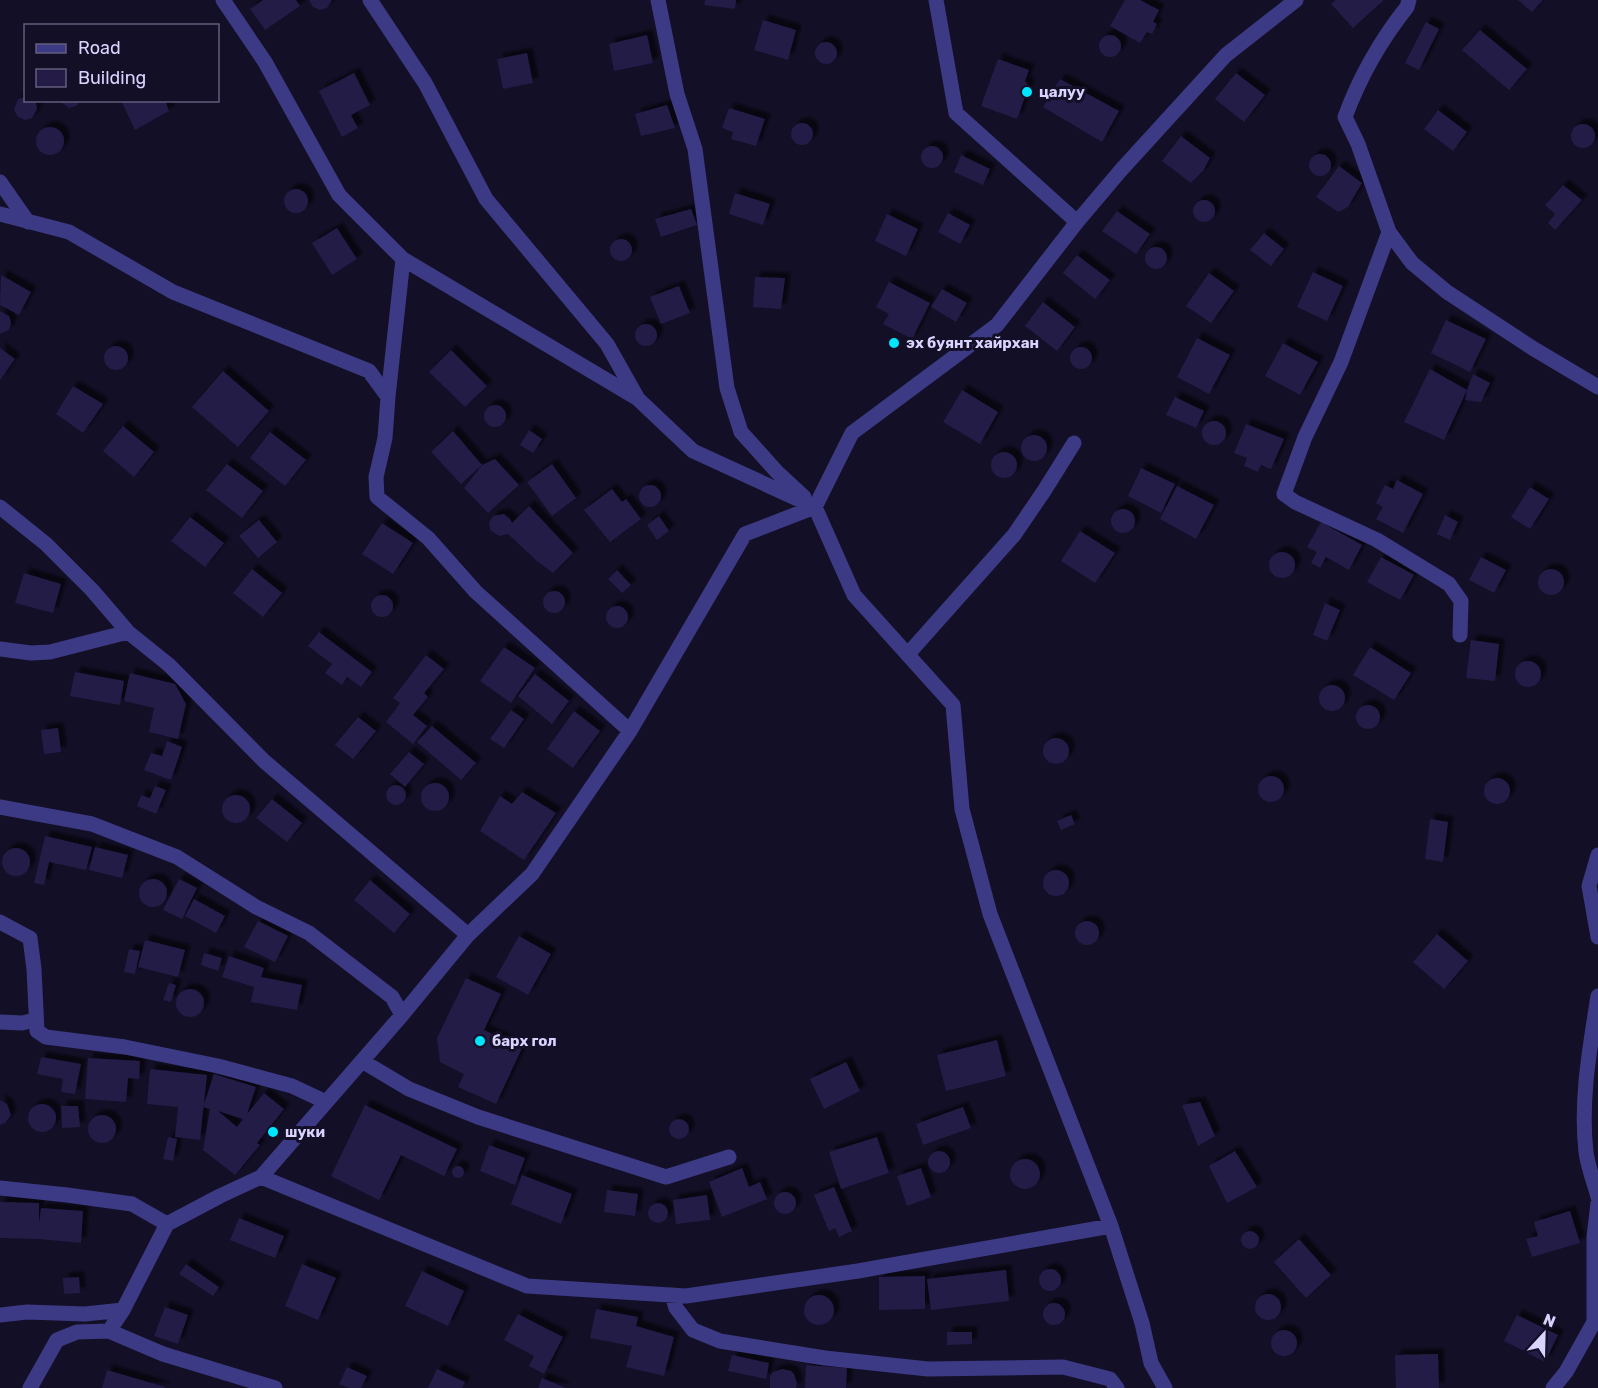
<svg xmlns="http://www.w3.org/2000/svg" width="1598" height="1388" font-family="Rubik,sans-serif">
<defs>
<filter id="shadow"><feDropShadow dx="5.5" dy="-5.5" stdDeviation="1.5" flood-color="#0009"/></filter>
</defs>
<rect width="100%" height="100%" fill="#130f26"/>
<path fill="#241b47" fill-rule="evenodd" filter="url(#shadow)" d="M263 0H296L300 6 265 30 250 9Z
M309 0H332L327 8 320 10 313 7Z
M705 0H736L735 9 704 5Z
M1125 0H1140L1159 10 1153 22 1157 24 1152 34 1147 32 1140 43 1110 26Z
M1336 0H1384L1353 28 1331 4Z
M1518 0H1543L1532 12Z
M763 20 796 30 788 60 754 50Z
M1426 22 1439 29 1419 70 1405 63Z
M1480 30 1527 69 1509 90 1462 50Z
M1099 46a11 11 0 1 1 22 0a11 11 0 1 1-22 0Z
M647 35 653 63 614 71 609 44Z
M815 53a11 11 0 1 1 22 0a11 11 0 1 1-22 0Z
M527 53 533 83 503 89 497 59Z
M998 59 1029 70 1025 81 1029 86 1017 119 981 106Z
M354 73 370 105 351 115 358 128 342 137 319 91Z
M1236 73 1265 95 1244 122 1215 99Z
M1060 79 1119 111 1102 142 1043 107Z
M26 97V100L36 102 37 109 32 118 25 120 18 117 14 110 18 99Z
M59 100H81L76 106 69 108Z
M121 100H165L169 111 135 130Z
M667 105 675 128 641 136 635 114Z
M729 108 765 119 756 146 731 139 733 132 722 128Z
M1438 110 1467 132 1453 151 1424 129Z
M791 134a11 11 0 1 1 22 0a11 11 0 1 1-22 0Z
M1571 136a12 12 0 1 1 24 0a12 12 0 1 1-24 0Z
M36 141a14 14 0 1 1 28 0a14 14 0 1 1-28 0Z
M1181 136 1210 158 1203 171 1191 183 1162 161Z
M921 157a11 11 0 1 1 22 0a11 11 0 1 1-22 0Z
M1309 165a11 11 0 1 1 22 0a11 11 0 1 1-22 0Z
M961 155 990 169 983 185 954 172Z
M1339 166 1362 183 1348 207 1338 212 1316 197Z
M1563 185 1582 200 1555 230 1548 223 1555 214 1545 205Z
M284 201a12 12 0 1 1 24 0a12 12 0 1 1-24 0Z
M735 193 770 204 763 225 729 214Z
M1193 211a11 11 0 1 1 22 0a11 11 0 1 1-22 0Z
M691 209 697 225 661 237 655 219Z
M1117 211 1150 234 1136 254 1102 231Z
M948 213 970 225 960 244 938 232Z
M887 214 918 229 906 256 875 241Z
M337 228 357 259 332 275 312 243Z
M1264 233 1284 249 1271 266 1250 250Z
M610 250a11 11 0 1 1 22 0a11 11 0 1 1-22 0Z
M1145 258a11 11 0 1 1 22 0a11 11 0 1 1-22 0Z
M1077 255 1110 280 1095 299 1063 273Z
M1313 272 1343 286 1327 321 1297 307Z
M1209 273 1234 291 1211 323 1186 306Z
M1 275 31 292 19 315 0 305Z
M755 277 785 278 781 309 753 307Z
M889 282 930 303 912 339 883 324 889 314 876 307Z
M679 286 690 313 661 324 650 297Z
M942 289 967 303 956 322 931 307Z
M1043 302 1075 327 1057 351 1025 326Z
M0 311 9 316 11 323 9 330 0 334Z
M1446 320 1486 339 1470 372 1431 353Z
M635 335a11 11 0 1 1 22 0a11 11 0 1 1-22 0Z
M1197 338 1230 355 1209 394 1177 377Z
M1283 343 1318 362 1300 395 1265 376Z
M104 358a12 12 0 1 1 24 0a12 12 0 1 1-24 0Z
M1070 358a11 11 0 1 1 22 0a11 11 0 1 1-22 0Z
M0 348 15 359 0 380Z
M451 350 487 386 465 407 429 372Z
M1430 369 1467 390 1473 374 1490 383 1481 402 1465 400 1467 390 1444 440 1404 422Z
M223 371 269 411 238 447 192 407Z
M73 386 103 404 83 433 56 414Z
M962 390 998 412 980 444 943 422Z
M1175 397 1204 411 1196 428 1166 415Z
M484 416a11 11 0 1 1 22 0a11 11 0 1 1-22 0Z
M1202 433a12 12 0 1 1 24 0a12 12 0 1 1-24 0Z
M1246 424 1284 439 1271 469 1261 465 1258 472 1244 466 1247 458 1234 453Z
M123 426 154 452 134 477 103 451Z
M529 430 542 439 533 453 520 445Z
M453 431 482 465 495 459 519 485 488 513 464 488 482 465 461 484 431 452Z
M270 432 306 460 285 486 250 458Z
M1021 448a13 13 0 1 1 26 0a13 13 0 1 1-26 0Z
M991 465a13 13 0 1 1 26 0a13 13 0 1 1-26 0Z
M227 464 263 491 242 518 206 490Z
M552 464 576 498 552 516 527 482Z
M1141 468 1175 484 1161 513 1128 496Z
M1397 480 1423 494 1403 533 1376 519 1383 507 1376 503 1385 485 1393 489Z
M639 496a11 11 0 1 1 22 0a11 11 0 1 1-22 0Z
M1177 486 1214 505 1196 539 1160 519Z
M1530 487 1549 499 1530 529 1511 517Z
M612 489 622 502 626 499 641 519 610 542 584 510Z
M529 506 573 553 553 573 537 561 508 534 499 536 490 530 489 523 493 516 504 514 510 519 512 523Z
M1111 521a12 12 0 1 1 24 0a12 12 0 1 1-24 0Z
M1445 515 1458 522 1450 540 1437 534Z
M659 516 669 531 657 540 647 525Z
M190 517 224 543 205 567 171 541Z
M259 520 277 542 258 558 239 536Z
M1321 522 1362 545 1349 570 1326 557 1320 568 1311 563 1317 552 1307 547Z
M382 523 413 543 393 574 362 554Z
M1080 531 1115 553 1095 583 1061 561Z
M1269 565a13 13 0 1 1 26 0a13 13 0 1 1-26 0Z
M1381 557 1414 575 1400 600 1367 582Z
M1481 557 1506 570 1494 593 1469 580Z
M252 569 282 593 263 617 233 593Z
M1538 582a13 13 0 1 1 26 0a13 13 0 1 1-26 0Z
M617 570 631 585 622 593 608 579Z
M24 573 61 584 53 613 15 603Z
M543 602a11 11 0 1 1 22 0a11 11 0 1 1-22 0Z
M371 606a11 11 0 1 1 22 0a11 11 0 1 1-22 0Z
M1325 603 1340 610 1327 641 1313 635Z
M606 617a11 11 0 1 1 22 0a11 11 0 1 1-22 0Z
M319 632 372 672 361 687 347 677 342 685 325 673 332 664 308 646Z
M1471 640 1499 644 1495 681 1466 678Z
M504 647 535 668 511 703 480 681Z
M1370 647 1411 673 1394 700 1353 675Z
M426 655 444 669 424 693 428 697 413 715 427 726 413 744 386 722 400 703 393 698Z
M1515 674a13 13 0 1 1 26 0a13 13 0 1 1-26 0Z
M75 672 124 681 120 705 70 696Z
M130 673 175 684 186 704 178 739 149 732 154 708 124 701Z
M535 674 569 701 552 724 518 696Z
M1319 698a13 13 0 1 1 26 0a13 13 0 1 1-26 0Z
M1356 717a12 12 0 1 1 24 0a12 12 0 1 1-24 0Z
M511 710 524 719 504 748 490 739Z
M574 711 600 731 573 768 547 749Z
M358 717 376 731 353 759 335 745Z
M432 726 476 763 461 780 417 742Z
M58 728 61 752 44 754 41 730Z
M1043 751a13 13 0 1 1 26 0a13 13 0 1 1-26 0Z
M167 741 182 747 171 780 144 770 151 753 162 756Z
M409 752 424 764 405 787 390 774Z
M1258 789a13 13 0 1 1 26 0a13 13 0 1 1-26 0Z
M1484 791a13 13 0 1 1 26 0a13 13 0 1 1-26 0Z
M421 797a14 14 0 1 1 28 0a14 14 0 1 1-28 0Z
M386 795a10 10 0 1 1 20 0a10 10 0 1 1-20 0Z
M155 786 166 790 156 814 137 806 141 795 150 798Z
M522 792 556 813 524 860 480 831 500 796 512 804Z
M222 809a14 14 0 1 1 28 0a14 14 0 1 1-28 0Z
M272 799 302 823 287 842 256 818Z
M1071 815 1075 824 1061 830 1057 821Z
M1430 819 1448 822 1443 862 1425 859Z
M45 836 92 847 86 870 49 862 44 885 34 883Z
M95 847 128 855 122 878 89 870Z
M2 862a14 14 0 1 1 28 0a14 14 0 1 1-28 0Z
M1043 883a13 13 0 1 1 26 0a13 13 0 1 1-26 0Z
M139 893a14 14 0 1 1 28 0a14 14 0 1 1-28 0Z
M179 879 197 888 182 919 163 910Z
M370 880 410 914 394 933 354 900Z
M194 899 225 916 216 933 185 916Z
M1075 933a12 12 0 1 1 24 0a12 12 0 1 1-24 0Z
M258 921 288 936 275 962 244 947Z
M1437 934 1468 961 1444 989 1413 962Z
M519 936 551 954 528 995 496 977Z
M145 940 185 950 178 977 138 967Z
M129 949 140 951 135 974 124 972Z
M204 953 222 958 218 971 201 965Z
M229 956 264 968 261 977 302 985 297 1010 251 1002 254 987 222 977Z
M466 978 501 994 484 1030 522 1048 496 1104 458 1087 464 1074 440 1062 437 1038Z
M169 983 176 985 171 1002 163 1000Z
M176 1003a14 14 0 1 1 28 0a14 14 0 1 1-28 0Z
M997 1040 1006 1076 946 1091 937 1055Z
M41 1057 81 1064 75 1094 61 1092 63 1079 37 1074Z
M88 1058 140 1061 139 1079 128 1078 126 1102 85 1099Z
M846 1062 860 1091 824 1109 810 1079Z
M150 1069 207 1075 200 1140 175 1137 178 1107 147 1104Z
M214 1074 256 1087 247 1114 264 1093 284 1109 257 1143 260 1145 235 1175 203 1150 210 1109 203 1107ZM218 1111 243 1119 237 1127Z
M0 1100 7 1104 11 1115 6 1122 0 1125Z
M1200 1102 1215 1136 1198 1146 1182 1105Z
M28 1118a14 14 0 1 1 28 0a14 14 0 1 1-28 0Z
M365 1105 457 1149 444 1176 401 1155 379 1200 331 1176Z
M61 1106H78L80 1127 62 1128Z
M963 1107 971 1128 923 1145 916 1124Z
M88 1129a14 14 0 1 1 28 0a14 14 0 1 1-28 0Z
M669 1129a10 10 0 1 1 20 0a10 10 0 1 1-20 0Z
M168 1137 177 1139 173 1161 163 1159Z
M877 1137 889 1173 841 1189 829 1152Z
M489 1145 525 1158 515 1185 480 1171Z
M1235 1151 1257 1187 1227 1203 1209 1166Z
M928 1162a11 11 0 1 1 22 0a11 11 0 1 1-22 0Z
M1010 1174a15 15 0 1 1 30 0a15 15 0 1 1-30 0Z
M452 1172a6 6 0 1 1 12 0a6 6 0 1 1-12 0Z
M742 1168 749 1187 760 1182 767 1199 722 1217 709 1182Z
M921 1168 931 1197 907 1206 897 1176Z
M522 1175 572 1194 561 1224 511 1204Z
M834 1187 852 1231 839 1237 835 1228 829 1231 814 1195Z
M607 1190 638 1194 635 1216 604 1212Z
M774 1203a11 11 0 1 1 22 0a11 11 0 1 1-22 0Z
M707 1195 710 1220 676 1224 673 1200Z
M0 1202 39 1203V1224L41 1208 83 1211 81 1243 39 1239 0 1238Z
M648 1213a10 10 0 1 1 20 0a10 10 0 1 1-20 0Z
M1570 1211 1580 1243 1532 1257 1526 1239 1538 1236 1534 1222Z
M239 1218 284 1236 275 1258 230 1240Z
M1241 1240a9 9 0 1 1 18 0a9 9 0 1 1-18 0Z
M1299 1239 1331 1275 1306 1298 1274 1262Z
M186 1264 219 1287 213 1296 179 1274Z
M302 1264 336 1278 318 1320 285 1306Z
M1039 1280a11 11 0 1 1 22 0a11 11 0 1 1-22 0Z
M1006 1270 1009 1301 931 1310 927 1279Z
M422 1271 464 1291 448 1326 405 1306Z
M925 1276V1309L879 1310V1277Z
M79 1277 80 1293 64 1294 63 1278Z
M1255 1307a13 13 0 1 1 26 0a13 13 0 1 1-26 0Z
M804 1310a15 15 0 1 1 30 0a15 15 0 1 1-30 0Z
M1043 1314a11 11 0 1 1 22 0a11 11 0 1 1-22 0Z
M165 1307 188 1315 178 1344 154 1336Z
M596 1309 638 1317 636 1326 674 1337 664 1376 626 1367 632 1346 590 1338Z
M518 1314 563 1337 544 1374 529 1366 534 1356 504 1340Z
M1517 1315 1558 1335 1545 1362 1504 1341Z
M1271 1343a13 13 0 1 1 26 0a13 13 0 1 1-26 0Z
M947 1332H972V1344L947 1345Z
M1438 1354 1439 1388H1396L1395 1355Z
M732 1355 769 1363 766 1379 728 1371Z
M806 1365 847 1368 846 1388H805Z
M347 1367 367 1376 361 1388H349L339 1384Z
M437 1369 465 1382 462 1388H428Z
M782 1369 791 1371 794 1374 797 1383 796 1388H770V1376L773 1372Z
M107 1370 165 1387V1388H102Z
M542 1378 566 1388H538Z"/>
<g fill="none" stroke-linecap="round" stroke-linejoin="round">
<path stroke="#3d3a85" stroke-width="15" d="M223 0 265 62 339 195 403 259 388 397
M370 0 425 83 486 199 607 344 638 399 693 451 815 507
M658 0 677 94 695 149 727 388 741 432 777 472 804 497
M936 0 956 113 1077 222
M1409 0 1407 7C1380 41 1360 76 1345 117L1358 144 1389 232 1412 263 1447 292 1534 349 1598 387
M0 182 28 222
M0 214 69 232 173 292 369 371 388 397 385 438 376 477 377 497 428 538 476 592 630 731
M1389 232 1341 362 1305 437 1284 494 1295 502 1377 540 1449 584 1461 601 1460 635
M403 259 635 397
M0 507 46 544 92 590 128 632 169 665 264 761 468 935
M0 649 31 653 50 652 128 632
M908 654 1014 535 1044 491 1074 443
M0 807 92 824 177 857 256 907 309 933 392 997 402 1015
M1598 855 1589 886 1598 937
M0 922 30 938 34 969 37 1031 46 1037 125 1047 218 1066 292 1086 326 1102
M1598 996C1590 1047 1580 1101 1586 1152 1588 1167 1594 1182 1598 1197
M0 1022 22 1023 35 1020
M362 1061 409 1089 478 1117 666 1177 729 1157
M261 1177 527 1286 686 1296 858 1271 1111 1226
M0 1188 67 1195 132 1204 167 1224
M672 1295 676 1308 693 1330 720 1341 825 1358 928 1369 1063 1367 1110 1379 1117 1388
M0 1315 27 1312 85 1314 123 1310
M109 1331 163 1354 275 1388
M30 1388 57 1340 77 1332 109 1331 123 1310 167 1224 220 1196 261 1177 402 1015 468 935 532 874 630 731 745 534 815 507
M1165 1388 1151 1363 1142 1323 1111 1226 990 914 962 809 953 705 854 595 815 507 852 433 997 325 1077 222 1121 170 1226 55 1296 0
M1553 1388 1566 1372 1594 1322V1237L1598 1203"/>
</g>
<g fill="#00e5ff" stroke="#130f26" stroke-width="2">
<circle cx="1027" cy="92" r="6"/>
<circle cx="894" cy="343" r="6"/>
<circle cx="480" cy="1041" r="6"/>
<circle cx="273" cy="1132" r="6"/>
</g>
<g text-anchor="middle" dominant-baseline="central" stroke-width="6" stroke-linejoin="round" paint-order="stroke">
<g font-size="15" font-weight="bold" fill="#d9d4ff" stroke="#130f26" text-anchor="start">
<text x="1039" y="92">цалуу</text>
<text x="906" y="343">эх буянт хайрхан</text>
<text x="492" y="1041">барх гол</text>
<text x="285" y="1132">шуки</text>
</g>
</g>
<rect x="24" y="24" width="195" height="78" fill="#130f26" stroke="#625e7d" stroke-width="1.5"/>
<rect x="36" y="44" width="30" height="9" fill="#3d3a85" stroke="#625e7d" stroke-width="1.5"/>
<text x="78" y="54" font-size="18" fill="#d9d4ff">Road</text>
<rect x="36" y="69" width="30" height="18" fill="#241b47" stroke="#625e7d" stroke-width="1.5"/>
<text x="78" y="84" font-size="18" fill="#d9d4ff">Building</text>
<g transform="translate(1544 1334) rotate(22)" stroke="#130f26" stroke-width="4.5" paint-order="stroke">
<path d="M0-4.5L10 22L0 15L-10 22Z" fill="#d9d4ff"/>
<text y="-9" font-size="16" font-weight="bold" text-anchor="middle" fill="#d9d4ff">N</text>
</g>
</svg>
